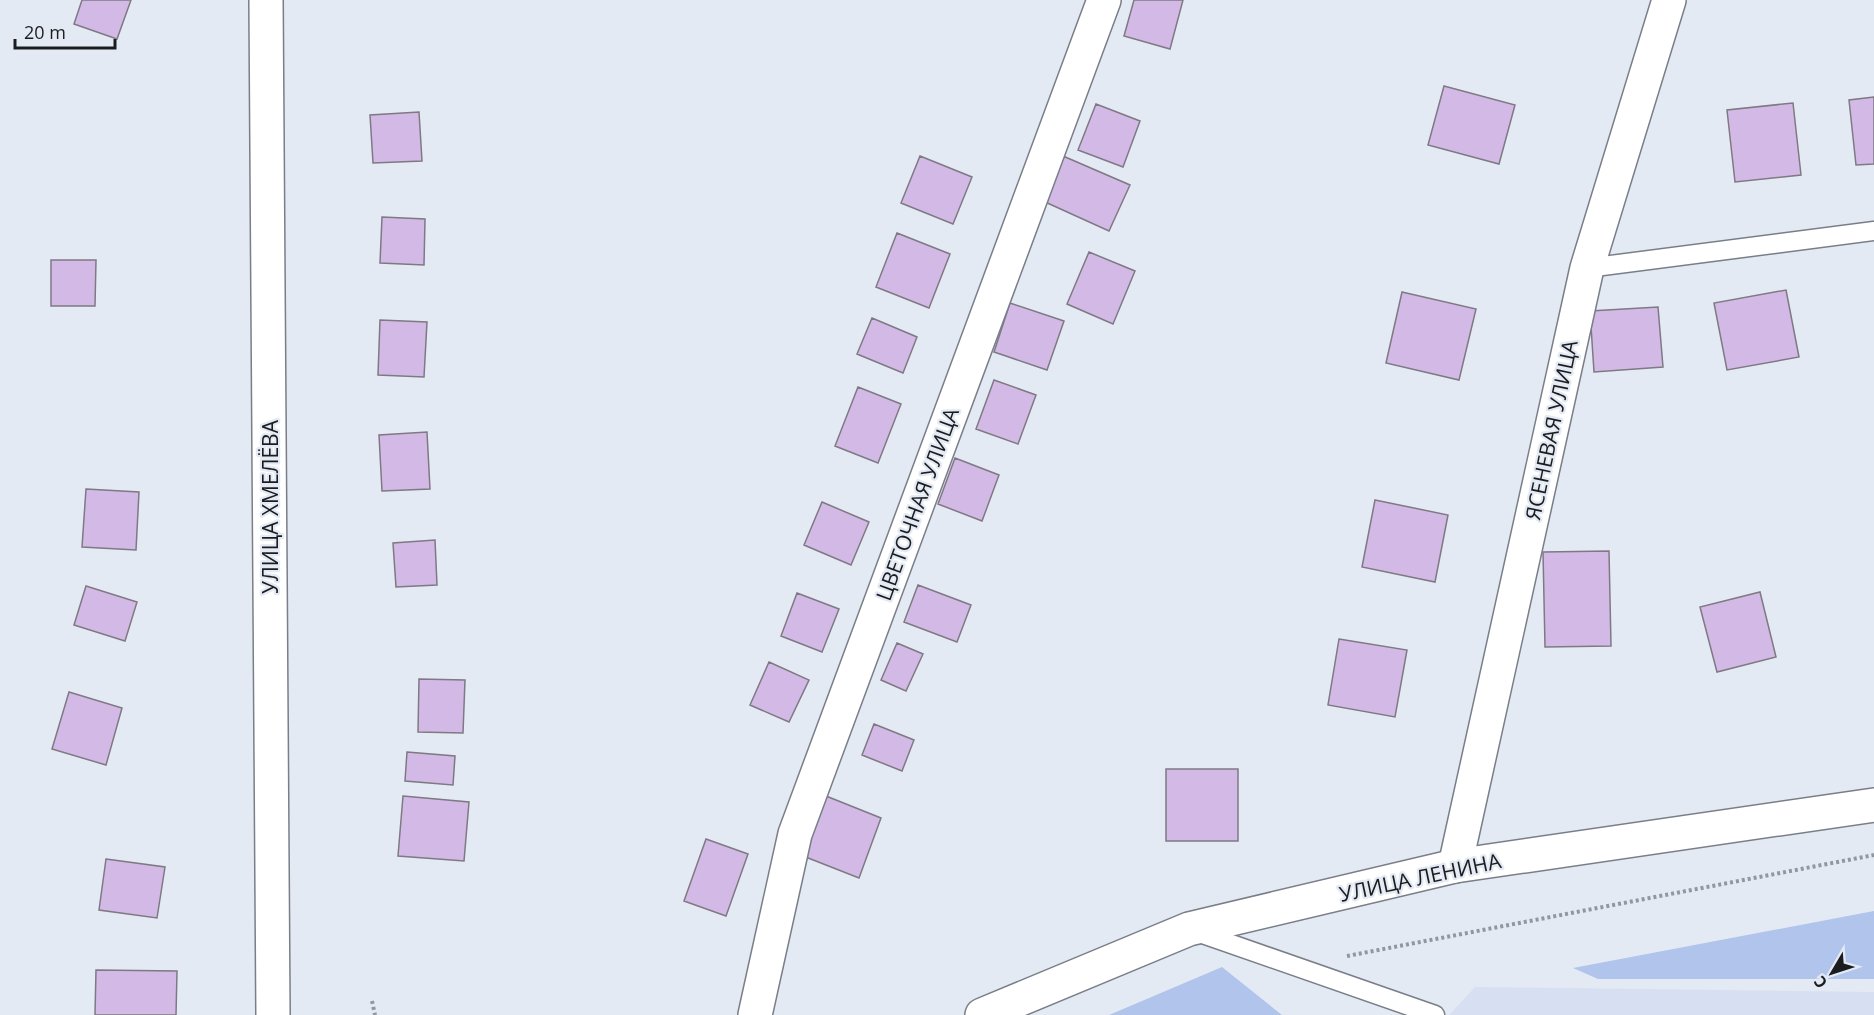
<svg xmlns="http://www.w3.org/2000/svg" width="1874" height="1015" font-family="'Open Sans',sans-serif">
<rect width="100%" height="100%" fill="#e4eaf4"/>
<path fill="#d7e0f2" d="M1475 987 1874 992V1015H1449Z"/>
<path fill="#b0c4ec" d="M1874 911V979H1598L1573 968Z
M1222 967 1282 1015H1109Z"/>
<path fill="#d3bae6" stroke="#7e7983" stroke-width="1.5" d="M82 0H131L117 39 74 24Z
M1134 0H1183L1170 49 1124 36Z
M1444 86 1515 105 1499 164 1428 145Z
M1874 97V164L1856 165 1849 100Z
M1793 103 1801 175 1735 182 1727 110Z
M1096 104 1140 121 1123 167 1078 150Z
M419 112 422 161 373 163 370 115Z
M920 156 972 177 953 224 901 203Z
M1063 156 1130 185 1109 231 1043 201Z
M382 217 425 219 424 265 380 263Z
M897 233 950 254 929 308 876 287Z
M1089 252 1135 271 1113 324 1067 304Z
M51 260H96L95 306H51Z
M1786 290 1799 357 1727 370 1714 303Z
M1402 292 1476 309 1459 380 1386 363Z
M1010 303 1064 321 1047 370 994 352Z
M1658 307 1663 367 1594 372 1590 311Z
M872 318 917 337 903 373 857 354Z
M380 320 427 322 424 377 378 375Z
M994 380 1036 395 1018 444 976 429Z
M858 387 901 404 878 463 835 446Z
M427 432 430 489 382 491 379 435Z
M955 458 999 475 982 521 938 504Z
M86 489 139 492 136 550 82 547Z
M1375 500 1448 515 1435 582 1362 567Z
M822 502 869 522 851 565 804 545Z
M435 540 437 585 396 587 393 543Z
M1609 551 1611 646 1545 647 1543 552Z
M918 585 971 605 957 642 904 622Z
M86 586 137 602 125 641 74 625Z
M1760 592 1776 657 1717 672 1700 607Z
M797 593 839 609 822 652 781 636Z
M1339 639 1407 650 1395 717 1328 705Z
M897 643 923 654 906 691 881 680Z
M769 662 809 680 789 722 750 705Z
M419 679 465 680 463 733 418 732Z
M69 692 122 708 106 765 52 749Z
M874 724 914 740 902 771 862 755Z
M407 752 455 756 453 785 405 781Z
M1166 769H1238V841H1166Z
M821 794 881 818 859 878 798 854Z
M403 796 469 802 464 861 398 856Z
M706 839 748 854 726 916 684 901Z
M106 859 165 867 157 918 99 910Z
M96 970 177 971 176 1015H95Z"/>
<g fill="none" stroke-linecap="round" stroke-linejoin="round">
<defs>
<path id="service" d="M1587 268 1874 231
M1194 931 1435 1015"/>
<path id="minor" d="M1455 866 1587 268 1669 0
M755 1015 795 834 1104 0"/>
<path id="secondary" d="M266 0 273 1015
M982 1015 1189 929 1455 866 1874 805"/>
</defs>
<use href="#service" stroke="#797e88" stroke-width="21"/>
<use href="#minor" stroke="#797e88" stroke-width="36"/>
<use href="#secondary" stroke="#797e88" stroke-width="36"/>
<path stroke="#92969e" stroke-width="4" stroke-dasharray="3 3" stroke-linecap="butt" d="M1347 956 1874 855
M372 1001 375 1015"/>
<use href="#service" stroke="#fff" stroke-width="18"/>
<use href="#minor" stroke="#fff" stroke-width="33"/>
<use href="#secondary" stroke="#fff" stroke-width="33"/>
</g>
<g text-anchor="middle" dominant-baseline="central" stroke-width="4.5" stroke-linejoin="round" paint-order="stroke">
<g font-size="21" fill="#1a1c20" stroke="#e4eaf4">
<text transform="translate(1551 430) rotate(-78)">ЯСЕНЕВАЯ УЛИЦА</text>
<text transform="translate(917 504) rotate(-70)">ЦВЕТОЧНАЯ УЛИЦА</text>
<text transform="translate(270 507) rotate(-90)">УЛИЦА ХМЕЛЁВА</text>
<text transform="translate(1420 877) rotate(-12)">УЛИЦА ЛЕНИНА</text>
</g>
</g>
<g transform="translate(1832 973) rotate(231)" stroke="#e4eaf4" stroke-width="4.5" paint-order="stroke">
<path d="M0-4.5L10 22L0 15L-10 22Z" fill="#1a1c20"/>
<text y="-9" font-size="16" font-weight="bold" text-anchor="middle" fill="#1a1c20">С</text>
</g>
<path d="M15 39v9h100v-9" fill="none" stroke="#1a1c20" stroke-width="3"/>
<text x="24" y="39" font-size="18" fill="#1a1c20" stroke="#e4eaf4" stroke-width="4.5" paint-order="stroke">20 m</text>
</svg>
